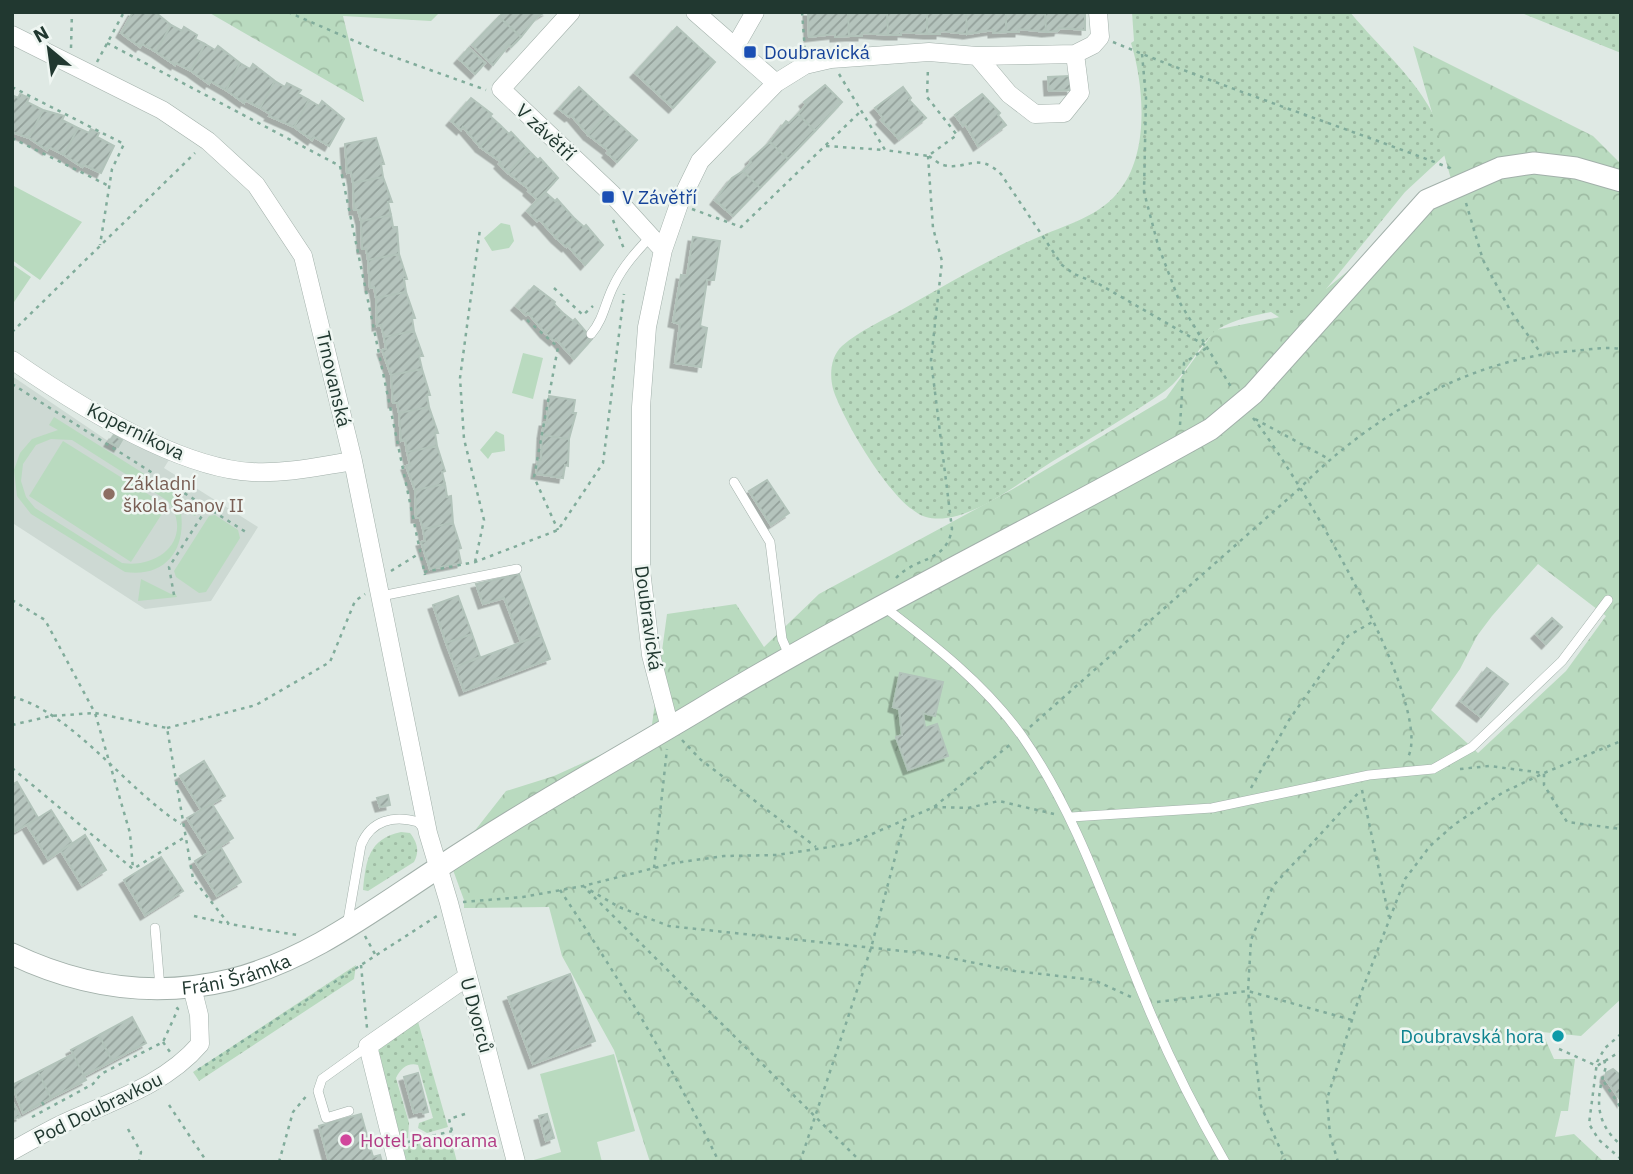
<svg xmlns="http://www.w3.org/2000/svg" width="1633" height="1174" font-family="'IBM Plex Sans',sans-serif">
<defs>
<pattern id="grass-dots" width="8" height="8" patternUnits="userSpaceOnUse" patternTransform="scale(1.75)"><rect width="8" height="8" fill="#b9dabf"/><path d="M2 2h.1M6 6h.1" fill="none" stroke="#9fbca4" stroke-width="1.8" stroke-linecap="round"/></pattern>
<pattern id="forest-crowns" width="20" height="18" patternUnits="userSpaceOnUse" patternTransform="scale(1.75)"><rect width="20" height="18" fill="#b9dabf"/><path d="M2 6a3 3 0 1 1 6 0M12 15a3 3 0 1 1 6 0" fill="none" stroke="#9fbca4"/></pattern>
<pattern id="building-hatch" width="6" height="6" patternUnits="userSpaceOnUse" patternTransform="scale(1.75)"><rect width="6" height="6" fill="#b5c4bd"/><path d="M-1 1l2-2M0 6l6-6M5 7l2-2" fill="none" stroke="#93a09a"/></pattern>
<filter id="shadow"><feDropShadow dx="-4.5" dy="4.5" stdDeviation="0" flood-color="#0004"/></filter>
</defs>
<rect width="100%" height="100%" fill="#dfe9e4"/>
<path fill="#cdd9d3" d="M12 376 108 441 116 429 172 455 164 468 258 527 211 601 145 609 14 524Z"/>
<path fill="url(#grass-dots)" d="M1132 12H1350C1384 54 1441 98 1445 155L1405 192 1318 299 1288 323 1271 312C1255 315 1232 320 1219 329 1197 345 1187 375 1165 391 1129 416 1091 438 1053 461 1022 480 965 528 926 517 894 508 845 423 834 392 829 377 830 357 842 346 859 331 884 320 903 309 946 285 989 259 1034 239 1064 225 1102 217 1122 187 1149 150 1144 85 1131 43L1134 41Z
M1519 12H1621V53Z
M401 832 410 833C417 842 420 851 414 862L368 891 363 890C366 861 368 839 401 832Z
M356 965 354 979 199 1081 193 1072Z
M417 1018 448 1127 427 1133 418 1128 419 1123 433 1118 418 1065C408 1062 400 1069 396 1078L409 1123 408 1138 396 1141 376 1055 380 1046Z
M450 1135 457 1162H402L399 1149Z"/>
<path fill="url(#forest-crowns)" fill-rule="evenodd" d="M208 12H440L431 21 343 16 364 102Z
M1413 46 1593 136 1621 164V999L1581 1036 1542 1032 1554 1059H1575L1568 1111H1561L1555 1137 1574 1134 1604 1162H650L614 1050 562 956 549 907 464 908V900L453 870 473 833 506 791 554 776 651 732 667 614 736 604 764 647 819 594 1013 489 1166 398 1215 330 1295 314 1453 186ZM1538 564 1606 616 1566 671 1478 753 1431 710 1460 669 1477 636 1492 616Z"/>
<path fill="#b9dabf" fill-rule="evenodd" d="M12 185 82 222 40 280 12 260Z
M501 223 510 225 514 241 509 248 492 251 484 238Z
M12 264 31 277 12 305Z
M523 353 543 358 533 399 512 393Z
M54 417 200 509 195 516 180 507C188 546 168 578 125 572L31 514 17 496 14 470 20 453 32 439 58 430 49 425ZM51 439 72 440 168 501C194 538 160 569 122 563L35 508 26 497 21 481 23 464 36 445Z
M496 431 504 435 505 451 492 453 488 459 480 450Z
M63 441 167 506 131 562 29 496Z
M215 515 238 530 240 538 206 592 199 593 176 577 174 571 209 516Z
M141 579 171 594 175 593 177 597 138 601Z
M614 1054 635 1131 597 1142 602 1162H527L561 1152 540 1074Z"/>
<path fill="url(#building-hatch)" stroke="#b2c3ba" stroke-width="2" filter="url(#shadow)" d="M133 12H155L171 25 156 52 142 44 140 47 121 33Z
M504 12H545L537 17 521 37 499 17Z
M808 12H848L849 36 835 37V34L809 37Z
M848 12H887L888 35 862 33V36H849Z
M887 12H927V34L901 32V35H888Z
M927 12H966L967 34 940 31V34H927Z
M966 12H1006V32L993 33V30L967 34Z
M1006 12H1045L1046 32 1019 29V32H1006Z
M1045 12H1085V30L1059 28 1058 31 1046 32Z
M499 17 521 37 511 47 509 45 493 65 472 45Z
M171 25 182 31 184 27 197 35 195 39 205 44 191 71 176 63 175 65 156 52Z
M677 27 715 62 673 108 635 73Z
M205 44 215 50 218 46 240 63 226 90 210 81 209 84 191 71Z
M469 48 485 63 475 74 459 59Z
M240 63 250 69 253 64 275 81 260 108 245 100 244 103 226 90Z
M1070 76 1071 90 1049 91 1048 77Z
M275 81 285 87 287 83 301 90 298 94 309 100 294 127 269 116 270 114 260 108Z
M825 85 842 102 815 131 798 114 806 105 804 102Z
M579 87 608 114 588 135 571 115 569 117 559 109Z
M903 87 911 98 909 100 926 118 899 139 881 120 883 118 875 108Z
M20 94 29 98 27 102 43 110 29 138 12 132V95L18 98Z
M982 94 1000 113 998 115 1006 125 978 146 965 124 963 126 955 115Z
M471 98 492 114 490 116 500 125 480 147 463 127 461 130 451 121Z
M309 100 319 106 322 101 344 119 329 146 314 137 312 140 294 127Z
M43 110 64 116 62 120 78 128 64 155 49 147 47 150 29 138Z
M608 114 637 140 617 162 607 153 609 151 588 135Z
M798 114 815 131 788 159 770 142 786 121 789 123Z
M500 125 509 134 511 132 529 151 508 173 499 164 501 162 480 147Z
M78 128 89 133 91 129 99 133 97 137 114 146 101 173 84 165 82 167 64 155Z
M376 138 384 164H381L383 177 353 183 351 172 347 173 345 144Z
M770 142 788 159 760 188 743 171 751 162 750 160Z
M529 151 538 160 540 158 558 178 538 200 528 191 529 189 508 173Z
M743 171 760 188 733 216 715 200 732 178Z
M383 177 392 202H388L391 215 361 221 358 210H354L353 183Z
M545 192 555 201 557 199 574 218 556 238 539 219 537 221 527 211Z
M391 215 393 227H397L399 254 368 260 366 249H362L361 221Z
M574 218 584 227 586 225 603 245 585 265 567 245 566 247 556 238Z
M693 237 720 241 714 280H707L700 326 707 328 701 367 675 363 680 324 673 322 681 275 687 276Z
M399 254 407 279H404L406 292 376 298 374 287 370 288 368 260Z
M534 286 555 302 554 304 563 313 545 333 528 313 526 315 516 306Z
M406 292 415 318H412L414 331 384 337 381 325 377 326 376 298Z
M563 313 573 321 575 319 592 339 574 359 556 339 554 341 545 333Z
M414 331 423 356H419L422 369 391 375 382 350 386 349 384 337Z
M422 369 430 395H427L429 407 399 413 397 403H393L391 375Z
M549 396 575 400 573 413H576L569 439 542 435 544 422H547Z
M429 407 438 433H435L437 446 407 452 405 440 401 441 399 413Z
M114 435 122 440 118 447 109 442Z
M542 435 569 439 568 466 565 465 563 478 536 474 538 460H541Z
M437 446 445 471 442 472 445 484 415 490 406 466 410 465 407 452Z
M767 480 789 513 771 525 749 491Z
M445 484 447 497 451 496 453 523 423 529 420 518H416L415 490Z
M453 523 461 548 458 549 461 563 430 569 421 542 425 541 423 529Z
M519 574 541 635 521 642 504 598 483 604 476 584Z
M458 596 472 634 446 643 433 605Z
M1552 618 1562 627 1546 644 1536 634Z
M472 634 480 657 455 667 446 643Z
M541 635 550 659 464 691 455 667Z
M1487 668 1508 684 1481 717 1461 701Z
M900 673 943 682 935 716 923 713 925 728 937 724 948 756 908 770 896 737 902 735 899 709 893 707Z
M204 761 225 796 201 810 180 776Z
M17 782 38 818 14 832 12 785Z
M388 795 390 805 380 807 377 798Z
M212 804 233 838 209 853 187 818Z
M51 810 72 843 48 859 27 825Z
M85 835 106 870 82 885 61 851Z
M220 846 241 882 217 896 195 861Z
M161 857 183 891 145 915 124 880Z
M570 974 595 1041 533 1064 508 997Z
M132 1017 146 1043 112 1061 99 1035Z
M99 1035 112 1061 84 1076 71 1050Z
M73 1054 86 1080 51 1098 38 1072Z
M1613 1069 1620 1075 1621 1101 1605 1078 1606 1073Z
M38 1072 51 1098 23 1113 12 1085Z
M418 1073 428 1112 423 1113 422 1111 414 1113 404 1077Z
M14 1104 20 1116 12 1120V1105Z
M361 1114 373 1157 380 1155 382 1162H329L319 1126Z
M547 1114 554 1138 546 1141 539 1116Z"/>
<g fill="none" stroke-linecap="round" stroke-linejoin="round">
<defs>
<path id="service" d="M591 334C604 319 605 302 614 285 623 266 637 251 651 236
M734 482 770 542 782 639 789 655
M381 596 517 569
M883 606C933 644 985 684 1022 736 1078 816 1108 911 1145 1000 1168 1056 1195 1110 1225 1162
M1071 817 1212 808 1369 775 1433 769 1472 747 1562 661 1608 600
M345 924 348 920 361 845C371 820 394 815 418 822L424 829
M155 928 160 988
M349 1111 326 1118 318 1091 322 1079 368 1046"/>
<path id="minor" d="M571 12 501 89 612 194 663 250
M695 12 776 83
M12 35 162 110 208 141 256 185 303 256 353 461 428 833 449 903 516 1162
M735 47 755 12
M977 56 1009 94 1035 114 1064 113 1080 93 1075 54
M12 360C74 403 176 468 252 472 286 474 320 466 353 461
M670 728 651 655 641 570V407L647 327 663 250 679 204 700 161 776 83 805 65 831 59 929 52 977 56 1075 54 1093 45 1100 37 1098 12
M12 1151C28 1142 44 1133 60 1125 109 1102 164 1086 200 1044L199 1015 192 987
M397 1162 368 1046 467 977"/>
<g id="tertiary">
<path id="s1" d="M12 954C81 987 155 998 230 980 307 961 372 911 438 868 522 812 612 762 699 710 866 609 1041 525 1211 429L1253 394 1427 200 1500 168 1534 163 1576 168 1621 181"/>
</g>
</defs>
<use href="#service" stroke="#a2b0aa" stroke-width="10"/>
<use href="#minor" stroke="#a2b0aa" stroke-width="19"/>
<use href="#tertiary" stroke="#a2b0aa" stroke-width="23"/>
<path stroke="#81ac9b" stroke-width="2.5" stroke-dasharray="3.5 5" stroke-linecap="butt" d="M288 12 380 52 486 90
M802 12 805 51
M1113 42C1224 88 1338 125 1450 168L1452 171
M107 43 340 166 425 575
M71 48 72 12
M1142 54 1146 98 1144 192 1158 245 1180 303 1233 390
M97 62 124 12
M839 74 885 150 928 156 957 135 927 97 928 67
M12 87 124 144 112 169 100 245
M12 138 109 186
M826 146 885 150
M929 156C933 159 939 164 943 165 967 171 977 151 1001 174L1062 265 1074 274 1099 284 1208 347
M1466 203 1483 260 1510 310 1540 352
M692 209 741 227 860 112
M613 220 624 249
M554 288 583 315 593 306
M527 320 558 347 534 477 558 530
M12 332 195 153
M12 384 249 534
M1253 418C1290 463 1439 708 1407 759
M1255 419 1329 459
M1180 425 1184 363 1208 347
M475 562 484 520 464 439 460 378 480 229
M391 571 420 553
M424 572 475 562 558 530 603 463 624 294
M896 578C917 556 946 563 952 529L931 360 942 261 933 228 928 156
M174 595 169 567 207 508
M12 600 45 620 95 713 167 728 193 879 229 924 297 935
M12 697C70 710 129 792 181 824
M12 725 51 716 95 713 130 833 133 869
M1030 727 1299 489C1371 416 1469 359 1572 351 1588 350 1605 346 1621 349
M167 728 256 705 330 662 355 601 365 594
M682 740 701 760 816 847
M12 768 133 869 185 837
M1460 769 1489 766 1544 773 1621 741
M1251 788 1289 720 1348 636 1374 621
M1362 790 1389 917
M934 807 968 808 999 801 1054 814
M654 868 667 749
M583 886 619 907 669 926 930 954 1015 971 1094 980 1131 997
M560 890C619 978 673 1067 719 1162
M588 891 861 1162
M463 902 523 897 583 886 674 863 724 856 777 855 849 844 934 807 1012 743
M194 916 229 924
M365 936 376 956
M361 965 367 1028
M1157 1002 1248 991 1352 1020
M1621 1034 1605 1048 1597 1062 1589 1124 1599 1140 1621 1159
M163 1042 170 1052
M1559 1049 1597 1066 1621 1051
M1604 1060 1606 1067C1595 1099 1595 1123 1621 1145
M198 1070 437 916
M1604 1082 1621 1108
M42 1102 46 1109
M169 1105 207 1162
M465 1114 449 1119 455 1143 471 1138
M32 1117 93 1084 101 1074 163 1042 178 1009 175 1006
M128 1129 141 1152 139 1162
M408 1142 452 1131
M279 1162 293 1112 308 1094
M800 1162 871 948 905 820
M1286 1162 1261 1106 1248 991 1251 940 1273 886 1361 790
M1338 1162 1330 1135 1327 1099 1358 1001 1405 879 1430 846 1455 824 1502 793 1544 773V785L1567 822 1621 829"/>
<use href="#service" stroke="#fff" stroke-width="9"/>
<use href="#minor" stroke="#fff" stroke-width="18"/>
<use href="#tertiary" stroke="#fff" stroke-width="21"/>
</g>
<g fill="#1a4fb4" stroke="#eff6f2" stroke-width="2.5">
<rect x="743" y="45" width="14" height="14" rx="3.5"/>
<rect x="601" y="190" width="14" height="14" rx="3.5"/>
</g>
<circle fill="#8d6e63" stroke="#eff6f2" stroke-width="2.5" cx="109" cy="494" r="7"/>
<circle fill="#0f9aa8" stroke="#eff6f2" stroke-width="2.5" cx="1558" cy="1036" r="7"/>
<circle fill="#d1479c" stroke="#eff6f2" stroke-width="2.5" cx="346" cy="1140" r="7"/>
<g text-anchor="middle" dominant-baseline="central" stroke-width="5" stroke-linejoin="round" paint-order="stroke">
<g font-size="19" fill="#164399" stroke="#eff6f2" text-anchor="start">
<text x="764" y="52">Doubravická</text>
<text x="622" y="197">V Závětří</text>
</g>
<g font-size="19" fill="#213830" stroke="#eff6f2">
<text transform="translate(546 132) rotate(43)">V závětří</text>
<text transform="translate(334 379) rotate(77)">Trnovanská</text>
<text transform="translate(136 431) rotate(26)">Koperníkova</text>
<text transform="translate(649 618) rotate(82)">Doubravická</text>
<text stroke="none"><textPath href="#s1" startOffset="231">Fráni Šrámka</textPath></text>
<text transform="translate(477 1015) rotate(75)">U Dvorců</text>
<text transform="translate(98 1108) rotate(-26)">Pod Doubravkou</text>
</g>
<g font-size="19" fill="#785e54" stroke="#eff6f2" text-anchor="start">
<text x="123" y="483">Základní<tspan x="123" dy="22">škola Šanov II</tspan></text>
</g>
<g font-size="19" fill="#0d838f" stroke="#eff6f2" text-anchor="end">
<text x="1544" y="1036">Doubravská hora</text>
</g>
<g font-size="19" fill="#b23c85" stroke="#eff6f2" text-anchor="start">
<text x="360" y="1140">Hotel Panorama</text>
</g>
</g>
<rect width="1633" height="1174" fill="none" stroke="#213830" stroke-width="28"/>
<g transform="translate(49 49) rotate(331)" stroke="#eff6f2" stroke-width="5" paint-order="stroke">
<path d="M0-5L12 26L0 18L-12 26Z" fill="#213830"/>
<text y="-10" font-size="19" font-weight="bold" text-anchor="middle" fill="#213830">N</text>
</g>
</svg>
